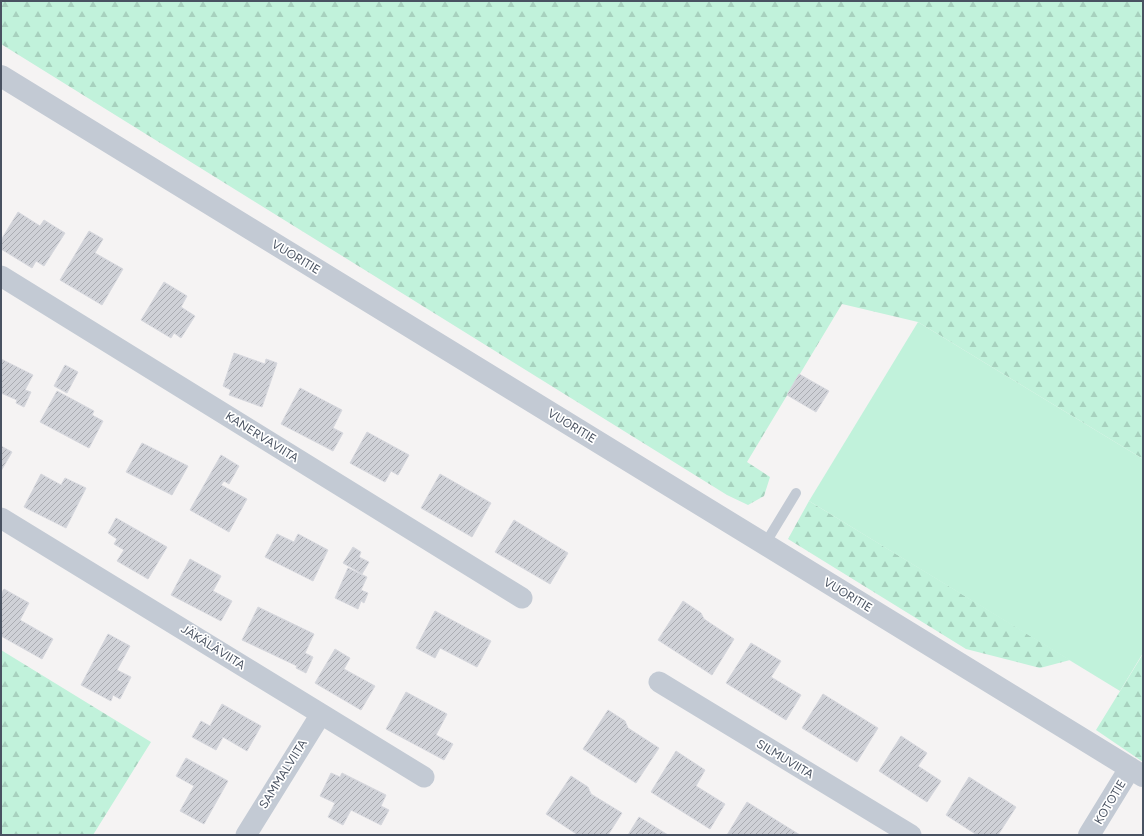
<svg xmlns="http://www.w3.org/2000/svg" width="1144" height="836" font-family="Figtree,sans-serif">
<defs>
<pattern id="forest-firs" width="22" height="20" patternUnits="userSpaceOnUse"><rect width="22" height="20" fill="#c1f2db"/><path d="M5 1l3.5 6h-7zM16 11l3.5 6h-7z" fill="#a7d1be"/></pattern>
<pattern id="building-hatch" width="6" height="6" patternUnits="userSpaceOnUse"><rect width="6" height="6" fill="#cfd1d7"/><path d="M-1 1l2-2M0 6l6-6M5 7l2-2" fill="none" stroke="#aaacb2"/></pattern>
</defs>
<rect width="100%" height="100%" fill="#f5f3f3"/>
<path fill="url(#forest-firs)" d="M1 1H1143V459L918 322 842 304 747 462 770 477 764 496 748 505 727 495 1 44Z
M809 501 1070 660 1040 668 966 649 788 539Z
M1 650 151 742 93 835H1Z
M1143 654V762L1096 730Z"/>
<path fill="#c1f2db" d="M918 322 1143 459V653L1120 691 809 501Z"/>
<path fill="url(#building-hatch)" stroke="#d7d8de" d="M18 212 40 226 44 220 65 233 44 266 36 261 32 268 1 249V240Z
M89 231 103 239 95 253 123 269 102 305 60 280Z
M164 282 187 296 181 307 195 316 181 338 174 333 171 338 141 320Z
M234 353 265 364 266 359 277 363 262 407 229 395 231 390 223 386Z
M1 359 33 375 25 390 31 392 24 407 16 403 17 400 1 393Z
M65 365 78 372 67 393 54 386Z
M799 374 829 391 816 412 787 395Z
M300 388 342 410 333 428 343 433 333 451 281 424Z
M57 391 94 411 92 415 103 421 89 448 40 422Z
M367 432 409 455 398 475 391 471 385 482 350 463Z
M142 443 188 466 172 495 126 472Z
M1 446 12 452 1 471Z
M221 455 239 466 229 484 224 481 221 485 247 499 229 532 190 510Z
M41 474 61 485 65 478 86 488 66 528 24 507Z
M440 474 491 503 472 537 421 508Z
M116 518 167 547 148 579 117 561 124 550 114 544 117 539 108 533Z
M514 520 568 553 550 584 495 552Z
M277 534 294 542 298 534 328 550 313 581 265 557Z
M353 547 361 552 359 557 369 562 362 574 343 563Z
M190 559 221 576 213 591 232 601 221 621 171 595Z
M348 568 367 577 361 590 368 593 364 603 361 601 358 609 335 598Z
M4 589 29 603 20 620 53 639 42 659 1 636V594Z
M683 601 701 613 704 619 734 639 712 675 658 640Z
M258 607 314 634 305 653 313 657 306 673 296 668 297 666 242 640Z
M435 611 491 641 477 667 440 648 435 658 416 648Z
M108 634 130 646 117 670 131 677 120 699 113 695 111 701 81 685Z
M751 643 781 661 771 677 801 695 786 720 726 683Z
M335 649 350 658 344 669 375 686 361 710 315 683Z
M406 692 447 714 436 735 453 744 444 760 386 729Z
M823 694 878 728 857 762 802 728Z
M222 704 261 726 247 751 223 737 216 750 192 737 201 721 210 726Z
M608 710 625 721 628 728 659 748 636 783 583 749Z
M901 736 927 753 918 766 941 781 927 802 879 771Z
M676 751 705 770 696 786 725 804 710 829 651 792Z
M186 758 228 781 204 824 180 811 194 786 176 776Z
M331 773 340 777 342 773 386 795 381 806 389 810 381 825 351 810 343 825 328 817 335 803 320 796Z
M571 776 588 787 591 794 622 813 608 835H578L546 814Z
M969 777 1016 807 998 835H977L946 815Z
M747 802 800 835H727Z
M639 817 668 835H628Z"/>
<g fill="none" stroke-linecap="round" stroke-linejoin="round">
<path stroke="#c3cad4" stroke-width="10" d="M765 544 796 493"/>
<path stroke="#c3cad4" stroke-width="21" d="M1 276 522 598
M1 518 424 777
M659 682 911 835
M246 835 321 714"/>
<path stroke="#c3cad4" stroke-width="22" d="M1 76 1143 776
M1089 835 1130 768"/>
</g>
<g text-anchor="middle" dominant-baseline="central" stroke-width="3.5" stroke-linejoin="round" paint-order="stroke">
<g font-size="12" fill="#495261" stroke="#fff">
<text transform="translate(296 257) rotate(31)">VUORITIE</text>
<text transform="translate(572 426) rotate(31)">VUORITIE</text>
<text transform="translate(262 437) rotate(32)">KANERVAVIITA</text>
<text transform="translate(848 595) rotate(31)">VUORITIE</text>
<text transform="translate(213 647) rotate(32)">JÄKÄLÄVIITA</text>
<text transform="translate(785 759) rotate(31)">SILMUVIITA</text>
<text transform="translate(283 774) rotate(-58)">SAMMALVIITA</text>
<text transform="translate(1110 802) rotate(-59)">KOTOTIE</text>
</g>
</g>
<rect width="1144" height="836" fill="none" stroke="#495261" stroke-width="4"/>
</svg>
